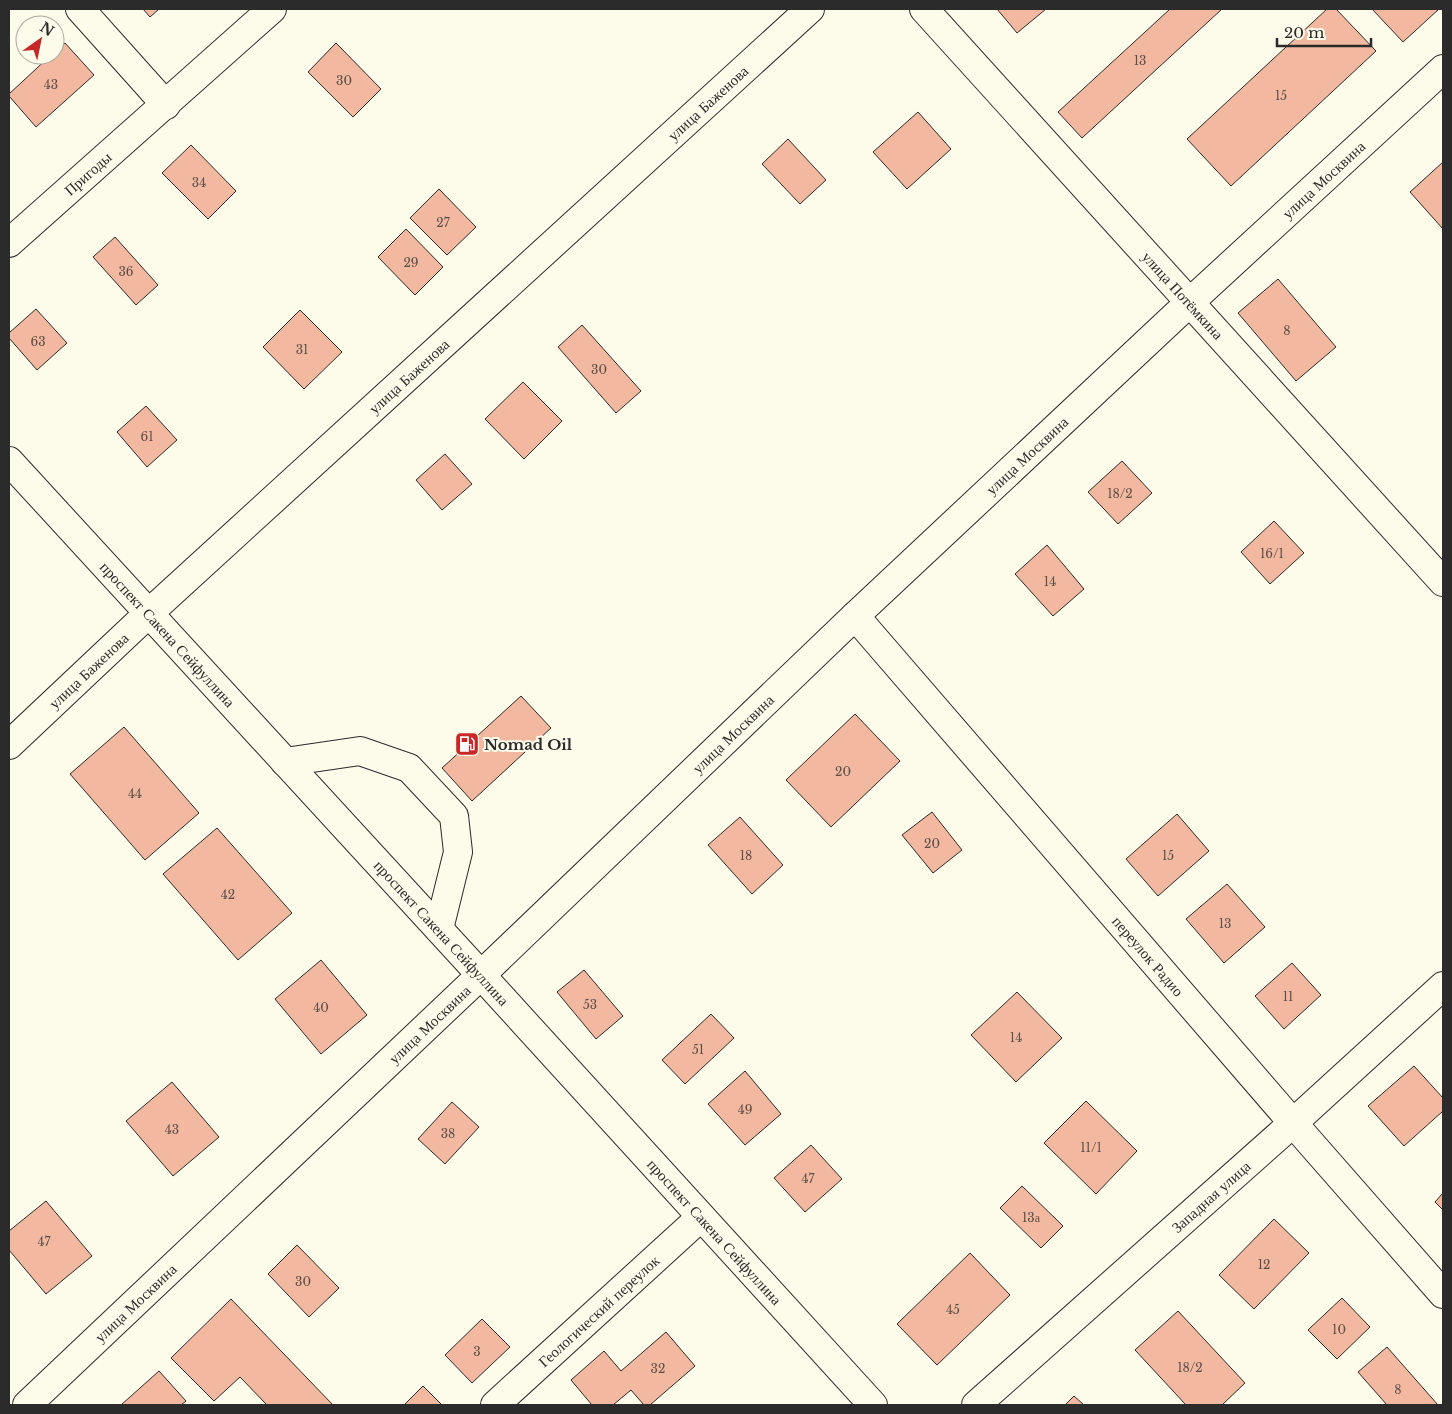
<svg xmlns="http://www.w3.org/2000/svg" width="1452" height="1414" font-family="'Libre Baskerville',serif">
<rect width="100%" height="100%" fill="#fdfbea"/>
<path fill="#f2b8a0" stroke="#2b2b2b" d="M143 9H159L150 17Z
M997 9H1046L1017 33Z
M1170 9H1222L1082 138 1058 112Z
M1327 9H1336L1376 51 1231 186 1187 139Z
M1372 9H1439L1403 42Z
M65 43 94 75 36 127 9 96V94L51 55H55V52Z
M336 43 381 89 353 117 308 72Z
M918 112 951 149 907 189 873 152Z
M788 139 826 180 800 204 762 164Z
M191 145 236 191 208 219 162 173Z
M1443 162V229L1410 192Z
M439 189 476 227 447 255 410 218Z
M406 229 443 267 415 295 378 257Z
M115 237 158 285 136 305 93 257Z
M1278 279 1336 347 1296 381 1238 313Z
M36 309 67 343 37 370 9 338V333Z
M300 310 342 352 304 389 263 347Z
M582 325 641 391 616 413 558 347Z
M523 382 562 421 524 459 485 419Z
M146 406 177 440 147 467 117 432Z
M445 454 472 484 442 510 416 480Z
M1122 461 1152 493 1118 524 1088 492Z
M1274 521 1304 553 1270 584 1241 552Z
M1047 545 1084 589 1053 616 1015 574Z
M521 696 551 728 472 801 442 768Z
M855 714 900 761 831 827 786 780Z
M124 727 199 813 145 860 70 774Z
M932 812 962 850 933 873 902 835Z
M1177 814 1209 851 1158 896 1126 859Z
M740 817 783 865 752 894 708 845Z
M217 828 292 913 238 960 163 874Z
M1227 884 1265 927 1224 963 1186 919Z
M321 960 367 1015 321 1054 275 999Z
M1292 963 1321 995 1284 1029 1255 996Z
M584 970 623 1016 596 1039 557 992Z
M1017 992 1062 1038 1016 1082 971 1035Z
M711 1014 734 1038 685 1084 662 1060Z
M1414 1066 1443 1098V1111L1404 1146 1368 1106Z
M745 1071 781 1114 745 1145 708 1104Z
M172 1082 219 1137 173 1176 126 1121Z
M1086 1101 1137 1151 1096 1194 1044 1143Z
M452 1102 479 1127 445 1164 418 1139Z
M811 1145 842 1179 805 1212 774 1178Z
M1022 1186 1063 1226 1041 1248 1000 1208Z
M1443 1193V1210L1435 1202Z
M46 1201 92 1256 46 1294 9 1250V1231Z
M1274 1219 1309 1253 1254 1309 1219 1275Z
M297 1245 339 1288 309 1317 268 1274Z
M970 1253 1010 1295 937 1365 897 1324Z
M1342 1298 1370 1327 1337 1359 1308 1330Z
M231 1299 333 1405H267L240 1377 214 1401 171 1358Z
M1178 1311 1245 1383 1222 1405H1186L1135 1350Z
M482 1319 510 1347 472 1383 445 1355Z
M666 1332 695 1366 650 1405H644L631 1390 613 1405H592L571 1380 604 1351 621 1371Z
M1387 1347 1438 1405H1387L1358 1372Z
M159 1371 186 1401 181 1405H121Z
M423 1386 442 1405H404Z
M1074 1396 1084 1405H1065Z"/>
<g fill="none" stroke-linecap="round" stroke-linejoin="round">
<defs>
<g id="minor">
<path d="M80 9 166 105"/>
<path id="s1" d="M924 9 1443 582"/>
<path id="s2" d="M9 243 272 9"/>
<path id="s3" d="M855 616 1293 1123 1443 1294"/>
<path id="s4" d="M9 745 149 613 810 9"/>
<path d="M285 762 360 751 409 768 454 816 458 852 439 929"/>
<path id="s5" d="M27 1405 481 975 855 616 1189 303 1443 69"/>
<path id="s6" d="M495 1405 701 1217"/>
<path id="s7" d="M976 1405 1293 1123 1443 986"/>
</g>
<g id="major">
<path id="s8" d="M9 461 481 975 873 1405"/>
</g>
</defs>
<use href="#minor" stroke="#2b2b2b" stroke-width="30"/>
<use href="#major" stroke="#2b2b2b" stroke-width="30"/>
<use href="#minor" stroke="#fdfbea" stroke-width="28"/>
<use href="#major" stroke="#fdfbea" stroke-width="28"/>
</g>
<defs>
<symbol id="fuel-square" viewBox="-11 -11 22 22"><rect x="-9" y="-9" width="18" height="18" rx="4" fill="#c62828" stroke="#fdfbea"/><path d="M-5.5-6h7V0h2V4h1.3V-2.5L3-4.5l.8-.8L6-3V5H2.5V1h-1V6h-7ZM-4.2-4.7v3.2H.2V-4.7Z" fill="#fff"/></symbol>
</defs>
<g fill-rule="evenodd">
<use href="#fuel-square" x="453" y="730" width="28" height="28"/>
</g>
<g text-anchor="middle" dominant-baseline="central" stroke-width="4" stroke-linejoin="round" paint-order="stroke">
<g font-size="12" fill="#5d4e48">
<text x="1140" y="60">13</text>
<text x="344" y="80">30</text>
<text x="51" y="84">43</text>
<text x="1281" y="95">15</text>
<text x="199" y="182">34</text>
<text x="443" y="222">27</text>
<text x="411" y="262">29</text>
<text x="126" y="271">36</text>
<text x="1287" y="330">8</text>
<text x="38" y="341">63</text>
<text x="302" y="349">31</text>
<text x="599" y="369">30</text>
<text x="147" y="436">61</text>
<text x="1120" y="493">18/2</text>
<text x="1272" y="553">16/1</text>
<text x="1050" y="581">14</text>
<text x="843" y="771">20</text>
<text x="135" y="793">44</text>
<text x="932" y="843">20</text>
<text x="746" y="855">18</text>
<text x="1168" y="855">15</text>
<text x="228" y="894">42</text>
<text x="1225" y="923">13</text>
<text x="1288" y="996">11</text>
<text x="590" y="1004">53</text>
<text x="321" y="1007">40</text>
<text x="1016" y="1037">14</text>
<text x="698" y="1049">51</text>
<text x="745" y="1109">49</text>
<text x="172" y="1129">43</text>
<text x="448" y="1133">38</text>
<text x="1091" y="1147">11/1</text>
<text x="808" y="1178">47</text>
<text x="1031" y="1217">13а</text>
<text x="44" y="1241">47</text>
<text x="1264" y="1264">12</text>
<text x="303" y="1281">30</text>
<text x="953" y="1309">45</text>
<text x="1339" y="1329">10</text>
<text x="477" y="1351">3</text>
<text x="1190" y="1367">18/2</text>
<text x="658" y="1368">32</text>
<text x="1398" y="1389">8</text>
</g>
<g font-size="15" fill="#2b2b2b" stroke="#fdfbea">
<text stroke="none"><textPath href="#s4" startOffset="949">улица Баженова</textPath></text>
<text stroke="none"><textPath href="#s2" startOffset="105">Пригоды</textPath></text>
<text stroke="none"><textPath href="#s5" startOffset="1784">улица Москвина</textPath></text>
<text stroke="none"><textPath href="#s1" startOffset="386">улица Потёмкина</textPath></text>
<text stroke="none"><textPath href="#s4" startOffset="544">улица Баженова</textPath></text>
<text stroke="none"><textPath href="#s5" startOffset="1379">улица Москвина</textPath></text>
<text stroke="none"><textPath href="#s8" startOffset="235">проспект Сакена Сейфуллина</textPath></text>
<text stroke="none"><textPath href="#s4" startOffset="109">улица Баженова</textPath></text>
<text stroke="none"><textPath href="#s5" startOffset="974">улица Москвина</textPath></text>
<text stroke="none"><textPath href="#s8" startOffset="640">проспект Сакена Сейфуллина</textPath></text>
<text stroke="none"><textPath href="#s3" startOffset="449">переулок Радио</textPath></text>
<text stroke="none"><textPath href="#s5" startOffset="554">улица Москвина</textPath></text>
<text stroke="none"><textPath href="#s7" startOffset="314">Западная улица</textPath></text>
<text stroke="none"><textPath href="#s8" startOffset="1045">проспект Сакена Сейфуллина</textPath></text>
<text stroke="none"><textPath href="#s5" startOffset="149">улица Москвина</textPath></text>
<text stroke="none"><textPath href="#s6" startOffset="140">Геологический переулок</textPath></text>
</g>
<g font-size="15" font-weight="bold" fill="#2b2b2b" stroke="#fdfbea" text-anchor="start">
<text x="484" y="744">Nomad Oil</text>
</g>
</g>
<rect width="1452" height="1414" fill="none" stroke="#2b2b2b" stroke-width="20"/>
<g transform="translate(40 40) rotate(33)"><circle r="24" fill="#fdfbea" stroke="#a9a89e"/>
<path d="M0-4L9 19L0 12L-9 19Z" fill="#c62828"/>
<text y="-8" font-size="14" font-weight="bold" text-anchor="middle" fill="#2b2b2b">N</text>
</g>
<path d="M1277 38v8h94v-8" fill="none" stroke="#2b2b2b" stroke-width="2.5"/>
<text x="1284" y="38" font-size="15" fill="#2b2b2b" stroke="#fdfbea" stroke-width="4" paint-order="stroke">20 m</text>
</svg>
